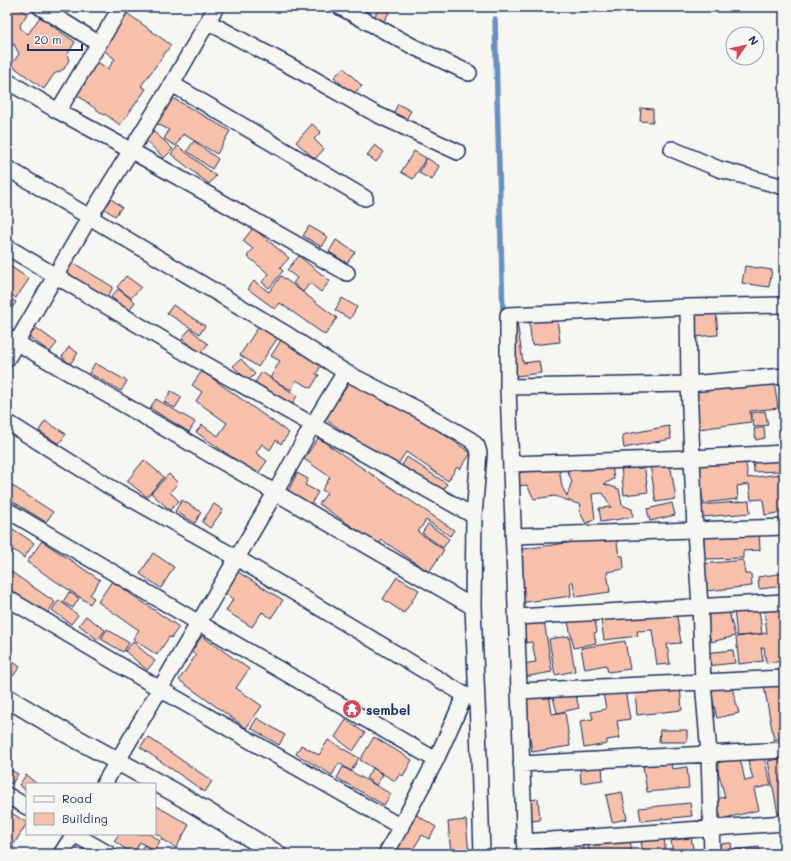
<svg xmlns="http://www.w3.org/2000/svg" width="791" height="861" font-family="Mali,sans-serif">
<rect width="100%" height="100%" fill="#f6f6f2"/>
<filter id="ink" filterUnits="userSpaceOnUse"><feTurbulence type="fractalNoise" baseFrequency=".025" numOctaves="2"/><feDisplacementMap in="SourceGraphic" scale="8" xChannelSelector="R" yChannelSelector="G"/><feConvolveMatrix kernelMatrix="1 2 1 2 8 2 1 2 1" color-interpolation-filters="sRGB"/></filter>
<g filter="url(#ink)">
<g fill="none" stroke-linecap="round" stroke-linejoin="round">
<path stroke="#6a91bd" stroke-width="5.5" d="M495 19 503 316"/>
</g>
<path fill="#f7c0ab" stroke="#1b2f5e" d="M7 7H18L27 14 20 25 21 29 28 34 40 17 75 42 67 55 69 60 64 69 54 74 44 89 11 65 19 54 14 44 10 46 7 50Z
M355 7H372L373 8 364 16Z
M380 7H383L390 11 383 23 374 17Z
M124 11 171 45 141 86 146 89 120 125 105 114 104 115 73 92 96 61 108 69 115 59 98 46Z
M344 68 362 86 352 95 334 77Z
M171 97 230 131 217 154 183 134 176 146 164 139 169 130 156 123Z
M398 104 411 111 405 121 393 114Z
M641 108 653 109V122L640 121Z
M312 124 321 132 314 139 324 149 315 159 296 142Z
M152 130 173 149 164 158 144 139Z
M194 141 218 159 212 169 187 151Z
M375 145 384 152 376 162 367 155Z
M178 146 216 176 209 184 171 154Z
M414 151 426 158 413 179 401 172Z
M427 158 439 166 432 180 419 173Z
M110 198 122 207 115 216 103 208Z
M309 226 328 237 322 247 303 236Z
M253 228 289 258 280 268 283 271 269 288 262 282 269 274 247 256 253 249 243 241Z
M336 240 355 252 347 263 329 252Z
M299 256 330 281 321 292 310 283 303 292 293 283 297 278 287 270Z
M72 262 113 287 107 298 65 273Z
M7 264 29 279 16 298 7 292Z
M745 266 772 270 769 287 742 283Z
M126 276 141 287 131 298 117 287Z
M281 276 337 318 325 335 280 303 275 309 248 289 254 281 269 292Z
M118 289 135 302 129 311 111 297Z
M7 296 16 302 7 315Z
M342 298 357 307 350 319 335 310Z
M173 305 205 326 200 334 167 313Z
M716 310 718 335 691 337 689 312Z
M557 318 560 342 532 345 529 321Z
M517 321 523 363 539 361 541 373 508 377 501 323Z
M261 323 279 336 258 367 240 355Z
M35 327 57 343 50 352 28 336Z
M190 329 208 344 200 353 182 338Z
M283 337 324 361 316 374 319 375 311 388 296 380 291 390 270 378 280 361 271 356Z
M69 347 78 353 70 364 62 357Z
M241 359 255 374 248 381 233 366Z
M95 363 127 381 121 391 89 373Z
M202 371 289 433 281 444 276 440 270 450 262 444 256 453 267 461 257 475 196 432 202 425 218 436 227 423 196 401 202 392 192 385Z
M262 372 297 396 291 406 255 382Z
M355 374 471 453 460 469 457 467 448 481 406 452 396 467 325 419Z
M774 381 778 408 750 411 751 422 699 429 695 391Z
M171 391 182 397 175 408 164 402Z
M156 399 195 422 189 432 150 408Z
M765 411 768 425 754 427 751 413Z
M45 421 66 434 59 444 39 431Z
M669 426 671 439 624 448 622 435Z
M764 427 765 438 756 440 754 429Z
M318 438 454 530 450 536 426 520 418 532 444 550 429 572 382 540 379 545 319 504 327 493 322 490 330 477 304 459Z
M407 457 447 484 441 494 401 467Z
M745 458 748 478 781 474 784 512 765 515 763 499 751 500 749 484 737 486 738 499 703 503 698 464Z
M781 458V471L754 472 753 459Z
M144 460 164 477 147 497 127 481Z
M670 463 676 499 656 502 650 465Z
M644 464 648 492 624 495 621 467Z
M612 465 614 479 604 484 619 489 622 505 632 509 633 517 601 522 599 508 611 507 603 493 592 494 595 519 586 524 579 510 581 505 555 496 534 499 527 485 517 486 515 473 559 467 562 487 567 496 572 481 567 471 570 470Z
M297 473 308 479 305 485 318 492 311 504 288 491Z
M169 474 178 483 170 492 179 501 170 510 151 493Z
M11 485 53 512 46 522 7 498V491Z
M182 500 201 512 195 523 175 511Z
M749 501 750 513 702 517 701 505Z
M672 503 675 515 650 521 647 509Z
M214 504 223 510 210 528 202 522Z
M428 524 449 539 443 548 422 533Z
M7 525 34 543 24 558 14 550 7 561Z
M759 534 760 550 743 551V558L704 559V536Z
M616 536 619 556H623L624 569 607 572 610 592 575 597 573 582H570L571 596 519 603 517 550Z
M42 541 100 580 90 595 94 598 90 604 27 562Z
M153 553 174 567 161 588 140 574Z
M743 560 745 574H751L752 586 706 591 703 564Z
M7 569 55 602 47 614 7 588Z
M238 572 283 600 271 618 262 612 252 627 226 611 233 599 225 594Z
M784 573V586L759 589 758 577Z
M397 577 419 590 404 613 383 599Z
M112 581 179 627 171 638 169 637 157 655 133 639 139 630 98 602Z
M69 592 79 598 73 608 63 602Z
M59 600 78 615 71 624 52 610Z
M784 607V661L766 663 764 647 761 648 763 661 739 664 736 637 767 633 764 609Z
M728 608 735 636 711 642 704 614Z
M759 608 762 634 737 636 734 611Z
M676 610 681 643 667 644 670 664 657 665 652 630 637 631 638 636 604 640 601 620Z
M86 616 105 630 98 640 79 625Z
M594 617 597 632 594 633 596 643 574 648 568 622Z
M544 620 552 672 524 677 522 664 536 662 532 642 524 643 521 624Z
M107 629 129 643 123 652 101 639Z
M202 636 249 669 236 688 262 706 246 728 179 680 196 655 191 652Z
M569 636 575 671 555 675 549 639Z
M625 641 630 669 608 672 606 665 585 669 581 648Z
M133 642 155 661 147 670 125 651Z
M733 650 735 663 707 666 706 653Z
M7 657 20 667 13 676 7 672Z
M784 683V738L774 740 764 686Z
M731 684 739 713 717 718 710 688Z
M680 686 682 710 637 715 635 691Z
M625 690 630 719 617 721 620 738 607 740V744L584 748 580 721 593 719 591 712 606 709 603 693Z
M575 692 579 708 557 713 553 697Z
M549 694 552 714 565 712 570 746 532 752 524 697Z
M257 718 285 735 279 745 251 728Z
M346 720 365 733 353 751 335 737Z
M660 730H687V742H659Z
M148 737 212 781 205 792 140 747Z
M374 737 412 760 403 776 400 774 395 781 360 760Z
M328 740 359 758 351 771 339 763 332 775 296 754 301 745 319 755Z
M740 758 745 781 753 779 748 761 764 758 771 785 754 789 759 810 721 819 716 799 725 797 716 763Z
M784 758V813L778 814 768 761Z
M671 763 672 769 687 767 689 788 647 792 643 766Z
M602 766 603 780 581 783 580 768Z
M343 767 391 794 384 805 337 778Z
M7 768 18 774 12 784 7 781Z
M373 768 383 775 376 785 366 778Z
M26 775 37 784H27V791L19 785Z
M622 792 627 819 612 822 606 795Z
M538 799 540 820 531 821 529 800Z
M690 803 692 816 641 821 639 808Z
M155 805 189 825 176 848 161 839 162 837 155 833Z
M7 810 27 823 14 844 7 840Z
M415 814 436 827 429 839 422 835 410 854H390Z
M466 820 469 854H451L448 822Z
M119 834H149L160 841 154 851 140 842 133 854 114 841Z
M691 837 694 854H673L671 841Z
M630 838 632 854H589L588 845Z
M664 838 666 854H643L641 841Z
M7 842 14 847 9 854H7Z
M583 843 585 854H563L562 845Z
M731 843 732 850 759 847 760 854H719L718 844Z
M144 845 156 854H137Z"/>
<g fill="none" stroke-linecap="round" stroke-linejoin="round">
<defs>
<path id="minor" d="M40 7 98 43
M340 7 414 47 469 73
M208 22 305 74 376 114 458 152
M7 81 58 111 130 150 347 273
M172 84 365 198
M58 111 121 7
M672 149 719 169 784 187
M7 168 288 335 345 372 419 410 471 440 477 446 479 453 474 516 473 607 478 725 482 854
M7 247 191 356 474 516
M688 307 689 384 695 530 700 606 703 682 709 754 712 854
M7 337 473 607
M7 359 89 218 172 84 216 7
M508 387 689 384 784 376
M7 422 110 487 237 558 465 695 476 698
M511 464 692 458 784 453
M7 510 199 623 436 760
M513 536 784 527
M7 598 160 689 401 827
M516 617 784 602
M519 691 784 678
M521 764 784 750
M104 784 275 493 312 426 345 372
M7 795 27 807
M74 834 109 854
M524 842 784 823
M61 854 74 834
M386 854 436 760 465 695
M525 854 508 387V315L688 307 784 305"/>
<path id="tertiary" d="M7 698 66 733 174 792 277 854"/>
</defs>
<use href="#minor" stroke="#1b2f5e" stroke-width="18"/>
<use href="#tertiary" stroke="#1b2f5e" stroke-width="21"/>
<use href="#minor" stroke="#f6f6f2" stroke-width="15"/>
<use href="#tertiary" stroke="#f6f6f2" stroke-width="18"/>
</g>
</g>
<defs>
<symbol id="temple-disc" viewBox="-11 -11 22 22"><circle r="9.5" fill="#d1495b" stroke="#f6f6f2"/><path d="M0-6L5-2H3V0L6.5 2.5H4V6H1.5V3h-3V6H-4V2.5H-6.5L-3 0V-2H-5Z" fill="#fff"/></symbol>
</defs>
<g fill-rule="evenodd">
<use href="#temple-disc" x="341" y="698" width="22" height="22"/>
</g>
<g text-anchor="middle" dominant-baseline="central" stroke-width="3.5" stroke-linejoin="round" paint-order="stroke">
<g font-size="13" font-weight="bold" fill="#1b2f5e" stroke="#f6f6f2" text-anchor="start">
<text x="366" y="709">sembel</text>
</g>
</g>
<rect width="791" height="861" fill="none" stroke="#f6f6f2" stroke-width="24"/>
<rect x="12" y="12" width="767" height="837" fill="none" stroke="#1b2f5e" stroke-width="1.5" filter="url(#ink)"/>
<rect x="26" y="783" width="130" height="52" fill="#f6f6f2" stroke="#9ea6b7"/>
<rect x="34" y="796" width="20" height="6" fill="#f6f6f2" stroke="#9ea6b7"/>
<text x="62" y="803" font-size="12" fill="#1b2f5e">Road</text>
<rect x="34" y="813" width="20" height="12" fill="#f7c0ab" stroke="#9ea6b7"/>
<text x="62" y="823" font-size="12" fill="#1b2f5e">Building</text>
<g transform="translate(745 46) rotate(56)"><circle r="19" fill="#f6f6f2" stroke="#9ea6b7"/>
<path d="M0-3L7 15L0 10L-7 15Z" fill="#d1495b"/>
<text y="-6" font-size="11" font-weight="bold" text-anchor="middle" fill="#1b2f5e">N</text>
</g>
<path d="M28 44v6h54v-6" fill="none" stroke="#1b2f5e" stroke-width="2"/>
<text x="34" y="44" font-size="12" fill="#1b2f5e" stroke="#f6f6f2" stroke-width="3" paint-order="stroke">20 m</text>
</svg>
